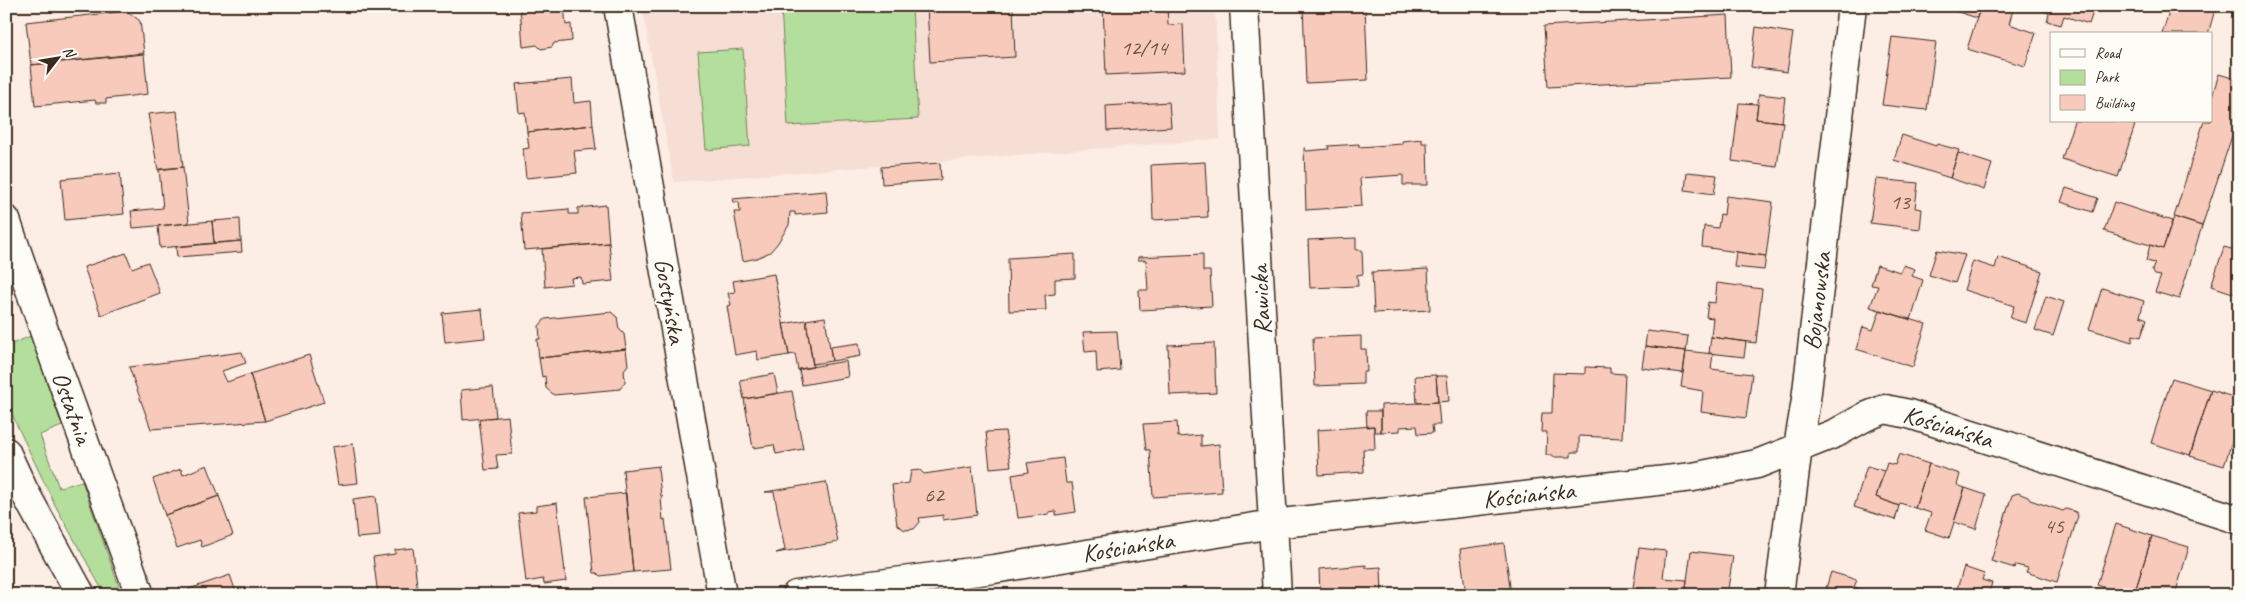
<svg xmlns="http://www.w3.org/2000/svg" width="2245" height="601" font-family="Caveat,sans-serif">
<rect width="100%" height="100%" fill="#fcede5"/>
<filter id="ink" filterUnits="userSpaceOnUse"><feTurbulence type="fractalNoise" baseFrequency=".02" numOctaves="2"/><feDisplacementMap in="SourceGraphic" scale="10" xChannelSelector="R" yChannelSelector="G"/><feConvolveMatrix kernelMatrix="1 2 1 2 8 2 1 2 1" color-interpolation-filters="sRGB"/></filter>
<g filter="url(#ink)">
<path fill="#f7ded5" d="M642 6H1215L1220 139 674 182Z"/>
<path fill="#b3de9c" stroke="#77845d" d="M781 6H912L918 119 788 126Z
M743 49 750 146 706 150 698 52Z
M31 336 62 426 40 435 59 488 82 481 122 595H105L55 505 14 419 6 398V339L9 345Z"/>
<path fill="#f8cabc" stroke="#3b2a1e" d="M520 6H564L566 25 571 24 572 41 554 43 552 47 541 49 537 45 523 47Z
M927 6H1013L1015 57 930 62Z
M1103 6H1167L1168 25 1183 24 1185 71 1106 75Z
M1303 6H1365L1368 80 1306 83Z
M1954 6H1981L1977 18 1952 10Z
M1990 6H2014L2009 24 2036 33 2025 66 1967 49 1980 8 1991 12 1992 8Z
M2030 6H2095L2089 24 2064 16 2061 25 2047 21 2049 13Z
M2171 6H2216L2208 34H2162Z
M127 11 140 21 144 53 31 65 26 22Z
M1728 15 1731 77 1548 87 1544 26Z
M1756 27 1793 33 1787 72 1751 67Z
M1892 37 1936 42 1927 110 1882 105Z
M144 54 148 94 106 99V103H96L95 100 35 106 31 65Z
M2219 74 2239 80V115L2202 226 2174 217 2204 121H2211V99Z
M572 79 574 103 591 101 593 125 527 132 525 112 519 113 516 84Z
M1759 94 1785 97 1782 122 1756 119Z
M1169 102 1171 127 1107 131 1106 106Z
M1739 103 1758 104 1756 119 1783 122 1777 167 1732 161Z
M177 111 183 167 158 170 148 114Z
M2074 121H2123L2135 125 2118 177 2062 159Z
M593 125 596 149 574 151 577 173 526 178 523 149 529 148 527 132Z
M1902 135 1936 146 1937 144 1959 150 1950 178 1894 160Z
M1422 139V143H1427L1428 185H1403V175L1360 178 1362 206 1306 210 1304 148H1305L1306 151 1329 149 1328 146 1359 144V147L1402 144V141Z
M1958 153 1992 164 1984 190 1950 178Z
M1205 162 1208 217 1153 220 1151 165Z
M940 163 941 180 882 184 881 167Z
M183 167 189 223 133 228 131 211 163 208 159 169Z
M1687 172 1717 175 1714 194 1685 190Z
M120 173 124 214 65 220 61 179Z
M1876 179 1918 183 1915 208 1922 209 1920 229 1870 223Z
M2066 188 2098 198 2093 212 2061 202Z
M826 191 828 212 795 215V212H790L789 225 777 244 770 252 757 258 743 261 734 212H740L739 202H733L732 199Z
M1726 196 1773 202 1766 256 1702 247 1704 226 1718 228 1720 214 1724 215Z
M2114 202 2172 221 2163 249 2104 231Z
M606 205 609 243 524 250 521 213 569 209V214H578V208Z
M2174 217 2202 226 2179 299 2155 292 2161 276 2155 275 2152 270 2155 263 2146 261 2150 245 2163 249Z
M240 219 241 241 214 243 212 221Z
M212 221 214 243 160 248 158 226Z
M1356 238V250H1362L1363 274 1357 275 1358 286 1310 288 1308 240Z
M241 241 242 252 177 257 176 247Z
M609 243 613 281 582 284 581 277 571 278 572 284 545 287 542 249Z
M2224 247 2239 251V295L2211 286Z
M1937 250 1965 255 1955 283 1929 275Z
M1736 252 1766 256 1764 270 1734 267Z
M126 253 132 268 148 262 160 293 101 315 84 267Z
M1075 254V278L1055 279V294L1045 295 1046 310 1009 311 1008 258Z
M1203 254V271H1210L1212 306 1140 310 1139 290H1148L1146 260H1138V257Z
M1998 257 2042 271 2026 323 2010 318 2014 306 1964 290 1973 261 1995 268Z
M1877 265 1900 272 1903 265 1915 269 1912 276 1923 280 1911 320 1870 307 1878 286 1871 285Z
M1428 269 1430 310 1374 313 1372 272Z
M774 274 789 355 758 360 757 351 735 355 727 306 731 305 728 293 735 292 733 281Z
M1717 283 1762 289 1756 343 1711 337 1713 318 1706 317 1708 302 1715 303Z
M2102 288 2144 301 2140 316 2147 319 2141 337 2133 335 2132 342 2089 329Z
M2046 296 2064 302 2053 336 2035 330Z
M482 309 485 338 445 342 442 313Z
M1880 310 1926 324 1913 367 1856 349 1863 327 1873 330Z
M611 312 617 317 619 329 624 334 626 349 539 358 537 339H540L539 326 545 319Z
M825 317 832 361 813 364 806 320Z
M806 320 813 367 798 370 795 354 789 355 783 324Z
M1117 331 1120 370 1097 372 1096 351 1085 352 1083 332Z
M1647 331 1688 336 1686 351 1645 346Z
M1361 336V349H1366L1367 372H1363V384L1315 386 1313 338Z
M1711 337 1746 342 1744 357 1709 353Z
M859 343 861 356 832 361 830 347Z
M1214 343 1216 393 1170 395 1168 345Z
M1645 346 1686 351 1683 373 1642 368Z
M626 349 628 365 624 370 625 382 620 389 554 395 546 388 545 376 542 377 539 358Z
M1686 351 1713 354 1711 369 1752 374 1746 418 1701 412 1703 391 1681 387Z
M242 352 246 363 222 371 227 382 250 374 265 421 151 429 129 367Z
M309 355 324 402 265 421 250 374Z
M846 361 848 377 802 385 799 369Z
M1585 367 1610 368V373L1625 374 1622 438 1579 436V452H1571V457H1553V455H1546L1547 432H1541L1542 413H1552L1553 373 1585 374Z
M774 374 778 393 744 399 740 380Z
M1436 375 1438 402 1417 403 1415 376Z
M1436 376H1447L1449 401 1438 402Z
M2172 378 2211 390 2190 455 2151 443Z
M493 387 496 417 463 420 461 390Z
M2211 390 2239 399V420L2224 466 2190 456Z
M792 391 803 449 776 454 774 445 753 448 744 399Z
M1438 402 1440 425H1432L1433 433 1418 434 1417 426 1400 427V431L1381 432V405Z
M1366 411H1381V432H1374V426L1367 427Z
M508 416 512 454 496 455 498 469 485 470 479 419Z
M1177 422 1178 437 1201 435V446L1219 444 1222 492 1153 497 1150 450H1146L1143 424Z
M1374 426 1375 449H1363L1364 472 1319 475 1317 430Z
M1005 431 1011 466 990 468 986 432Z
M353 444 358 483 338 485 332 447Z
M1899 454 1929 464 1915 508 1900 503 1899 506 1876 497 1887 463 1895 465Z
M1063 458 1066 483H1072L1076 512 1056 515V511L1049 512V514L1018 518 1012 475 1029 472 1027 463Z
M1929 464 1960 474 1957 485 1965 488 1949 538 1925 530 1931 513 1915 508Z
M207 465 219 496 165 515 153 479 181 469 183 475Z
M660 466 658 468 661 496H663L661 498 663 520 665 519 671 569 633 572 623 470Z
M1867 466 1884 471 1876 497 1899 506 1895 520 1854 507Z
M972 467 977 515 943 520V515L919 518 920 522 914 529 905 530 897 525 892 485 909 483 911 471 920 470 924 474Z
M826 482 838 542 776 553 785 550 774 492H765Z
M1965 488 1986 495 1976 529 1954 522Z
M626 493 633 572 600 576 597 573H594L586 497Z
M2018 493 2028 497 2030 500 2063 511 2066 509 2076 512 2078 516 2057 582 2026 572 2028 568 2016 565 2015 568 1991 561 2012 495Z
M219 496 233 535 202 547 200 540 177 548 165 515Z
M376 496 380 536 357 538 353 499Z
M557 503 566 581 544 584 543 579 526 582 518 513 536 511V506Z
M2116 524 2152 536 2134 595H2127L2097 585Z
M2152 536 2189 547 2175 595H2134Z
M1504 543 1511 594 1466 595 1460 549Z
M413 548 418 595H378L373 557 395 554V550Z
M1639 548 1666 551 1663 578 1687 580 1685 595 1633 588Z
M1691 551 1733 556 1727 595H1685Z
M1366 565V568L1381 567 1382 595H1320L1319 569Z
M1964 567 1984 574 1982 580 1992 583 1988 595H1955Z
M1831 572 1857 580 1854 587 1866 591 1865 595H1824Z
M230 575 237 595 187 594 189 589Z
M1633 588 1683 595H1633Z
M1456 589 1457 595H1429V592Z"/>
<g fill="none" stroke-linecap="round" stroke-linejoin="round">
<defs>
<path id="street" d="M618 6 722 595
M1244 6 1277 595
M6 220 47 339 140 595
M796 595 994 569 1273 524 1693 477 1757 464 1836 433 1865 417 1885 409 1909 414 2239 520
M1779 595 1798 447 1806 400 1852 6"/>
<path id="secondary" d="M6 452 24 491 81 595"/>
</defs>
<use href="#street" stroke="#3b2a1e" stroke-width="31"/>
<use href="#secondary" stroke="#3b2a1e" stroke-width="31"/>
<use href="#street" stroke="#fdfcf7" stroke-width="28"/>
<use href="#secondary" stroke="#fdfcf7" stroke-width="28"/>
</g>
</g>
<g text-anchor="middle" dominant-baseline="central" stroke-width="4" stroke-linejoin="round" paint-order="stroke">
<g font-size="22" fill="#6a5246">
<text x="1144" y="48">12/14</text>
<text x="1900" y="202">13</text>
<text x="934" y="495">62</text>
<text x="2054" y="526">45</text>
</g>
<g font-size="25" fill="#3b2a1e" stroke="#fdfcf7">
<text transform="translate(1261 300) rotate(-93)">Rawicka</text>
<text transform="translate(670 301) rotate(80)">Gostyńska</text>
<text transform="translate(1817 301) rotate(-83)">Bojanowska</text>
<text transform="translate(72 408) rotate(70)">Ostatnia</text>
<text transform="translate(1948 427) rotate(17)">Kościańska</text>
<text transform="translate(1529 495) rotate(-6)">Kościańska</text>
<text transform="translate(1128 547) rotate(-9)">Kościańska</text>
</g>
</g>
<rect width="2245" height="601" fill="none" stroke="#fdfcf7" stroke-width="25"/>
<rect x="12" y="12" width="2220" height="576" fill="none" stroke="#3b2a1e" stroke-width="2" filter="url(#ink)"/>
<rect x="2050" y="32" width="162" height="90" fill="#fdfcf7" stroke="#afa8a0"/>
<rect x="2060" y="49" width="25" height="8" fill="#fdfcf7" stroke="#afa8a0"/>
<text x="2095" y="58" font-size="15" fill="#3b2a1e">Road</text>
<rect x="2060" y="70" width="25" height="15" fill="#b3de9c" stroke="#afa8a0"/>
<text x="2095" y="82" font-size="15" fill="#3b2a1e">Park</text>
<rect x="2060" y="95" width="25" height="15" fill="#f8cabc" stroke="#afa8a0"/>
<text x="2095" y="108" font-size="15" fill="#3b2a1e">Building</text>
<g transform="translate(58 58) rotate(59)" stroke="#fdfcf7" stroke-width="4" paint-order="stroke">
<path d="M0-4L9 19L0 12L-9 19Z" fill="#3b2a1e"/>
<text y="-8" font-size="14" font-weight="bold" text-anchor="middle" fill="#3b2a1e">N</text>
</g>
</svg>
